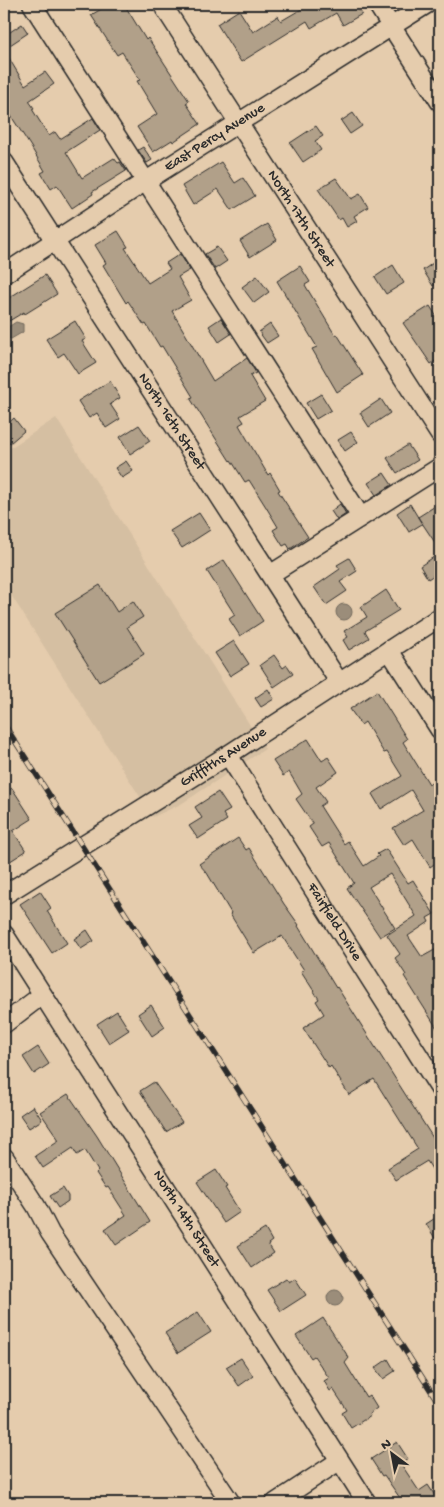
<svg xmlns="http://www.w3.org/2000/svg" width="444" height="1507" font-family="'Gochi Hand',sans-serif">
<rect width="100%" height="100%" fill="#e5ccad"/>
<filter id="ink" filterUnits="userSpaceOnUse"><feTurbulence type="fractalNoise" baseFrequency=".02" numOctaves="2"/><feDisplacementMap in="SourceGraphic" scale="10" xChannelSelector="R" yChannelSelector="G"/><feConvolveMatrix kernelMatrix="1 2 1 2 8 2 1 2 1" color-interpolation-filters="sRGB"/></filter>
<g filter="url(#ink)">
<path fill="#d5bfa2" d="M56 418 265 749 181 804 153 817 4 584V452Z"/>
<path fill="#9b8d7a" stroke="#6e665a" d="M16 322 23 324V332L11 339 4 336 5 329Z
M336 612a8 8 0 1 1 16 0a8 8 0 1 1-16 0Z
M327 1298a8 8 0 1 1 16 0a8 8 0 1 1-16 0Z"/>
<path fill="#b1a089" stroke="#2b2b2b" d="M110 4H124L146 40 148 38 189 101 186 103 200 124 173 142 172 140 153 152 137 127 157 114 137 81 140 80 122 52 117 55 91 15Z
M310 4H355L362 14 343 25 336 13 311 28 307 21 241 62 217 24 239 10 253 32 278 16 281 21Z
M22 24 28 33 4 49V36Z
M4 50 25 85 45 72 54 84 29 101 34 108 32 109 49 136 55 132 60 139 93 118 100 130 66 152 82 178 114 158 118 163 120 162 126 171 92 192 93 194 72 208 57 185 51 189 41 173 45 171 31 147 4 105Z
M353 113 362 126 350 134 341 121Z
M316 126 323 136 315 141 321 150 303 162 290 143Z
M143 147 152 160 147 163 138 150Z
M221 162 235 183 243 178 255 196 232 210 218 189 193 205 182 186Z
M336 178 351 199 360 194 368 207 354 216 357 221 347 227 342 218 339 220 318 189Z
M267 224 277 240 250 257 240 241Z
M118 231 128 247 125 248 148 283 170 269 166 263 180 254 190 270 178 277 191 300 172 311 213 381 247 358 256 373 250 376 265 401 240 416 244 422 239 425 268 475 270 473 280 490 278 491 308 537 290 549 287 544 283 546 273 530 278 527 266 507 249 480 245 482 231 460 230 461 190 398 193 397 162 346 160 347 146 324 144 325 128 301 126 303 103 265 106 263 95 245Z
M217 247 227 261 215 269 205 254Z
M436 261 440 268V281L433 286 423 270Z
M393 265 404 283 386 294 375 277Z
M300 266 310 282 305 285 335 335 337 334 363 375 337 392 312 349 317 347 277 281Z
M45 275 57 294 25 314 24 312 4 324V301Z
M257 276 269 292 254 303 242 287Z
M430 306 440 322V358L431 364 403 323Z
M221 318 231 334 219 342 209 326Z
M75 321 86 339 82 341 96 363 78 374 64 353 58 357 46 339Z
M270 324 278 336 267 343 259 332Z
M110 381 120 398 110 404 120 419 106 428 97 413 89 418 78 401Z
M321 394 331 410 316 419 306 403Z
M381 399 390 413 369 427 360 413Z
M14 418 24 431 10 443 4 435V427Z
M139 425 150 441 130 454 120 437Z
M351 432 358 442 345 451 338 440Z
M408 445 418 460 397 473 387 458Z
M126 461 133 471 122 478 115 468Z
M384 473 392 485 376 495 368 483Z
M440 503V550L418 517Z
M340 504 346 514 337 520 331 511Z
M410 504 422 524 409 532 397 513Z
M199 513 210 530 182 548 170 531Z
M440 553V571L428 579 420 566Z
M349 558 357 571 340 582 347 591 326 605 314 587 340 569 337 565Z
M224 560 263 621 240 636 229 619 235 615 207 571Z
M100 585 117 612 133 601 143 617 127 627 144 654 99 682 55 613Z
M386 590 399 610 365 631 369 638 349 650 343 640 348 637 344 631 367 617 361 607Z
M234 641 249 664 230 676 215 653Z
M274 655 283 668 287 665 293 674 274 687 260 665Z
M268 689 274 699 261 707 255 698Z
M377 691 407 739 403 742 429 784 433 782 440 793 435 796 440 805V860L430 867 413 839 404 845 393 828 423 810 411 790 381 809 372 794 402 776 387 752 384 753 365 722 361 725 350 709Z
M308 739 322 761 328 757 338 772 316 787 326 802 320 806 344 844 348 841 364 866 379 856 377 854 386 849 408 883 413 880 434 914 427 918 429 922 408 936 422 957 440 947V1033L404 976 406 975 395 958 400 954 387 935 416 916 390 874 369 887 395 928 380 937 347 888 354 883 329 843 322 847 309 827 313 824 296 799 302 794 289 772 283 776 273 761Z
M12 788 32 819 13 831 26 851 4 865V794Z
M218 792 230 810 223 814 227 820 198 839 189 826 202 818 195 807Z
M238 838 246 850 249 848 284 904 299 925 298 926 336 988 337 987 440 1149V1182L427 1161 396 1180 388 1168 418 1149 374 1079 349 1095 331 1066 329 1068 303 1028 324 1014 316 1001 319 999 301 971 304 970 282 936 254 953 230 914 231 913 207 873 199 864Z
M40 891 51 908 47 911 67 943 52 953 20 904Z
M87 930 94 941 81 949 74 939Z
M151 1005 165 1027 152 1036 138 1014Z
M117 1011 129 1030 109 1043 97 1024Z
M38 1047 49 1064 34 1074 23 1057Z
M154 1082 182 1122 166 1132 140 1091Z
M68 1094 97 1136 150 1222 116 1245 105 1229 126 1215 108 1187 106 1188 96 1173 98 1171 85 1150 77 1155 73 1148 43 1168 35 1156 59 1140 40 1112Z
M33 1106 42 1120 29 1128 20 1115Z
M216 1170 227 1187 225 1188 240 1212 224 1223 197 1182Z
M63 1188 68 1196V1201L58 1208 50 1196Z
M440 1215V1246L426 1224Z
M265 1229 272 1241 268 1244 274 1253 252 1268 238 1246Z
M286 1278 289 1282 295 1278 306 1295 281 1311 267 1290Z
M198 1312 211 1332 178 1353 165 1333Z
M323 1318 349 1358 345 1363 366 1397 369 1395 377 1408 369 1414 370 1416 351 1428 342 1413 347 1410 333 1389 330 1391 324 1381 329 1378 314 1356 311 1358 296 1336Z
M241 1358 253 1376 239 1386 226 1367Z
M388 1359 395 1371 383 1379 375 1368Z
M397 1442 408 1459 401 1464 419 1491 428 1485 440 1503H399L402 1501 384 1475 382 1476 371 1459Z"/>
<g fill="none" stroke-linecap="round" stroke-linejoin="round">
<defs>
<g id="minor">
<path d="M32 4 361 517"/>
<path id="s1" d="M162 4 440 435"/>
<path d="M377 4 440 102"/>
<path id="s2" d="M4 162 339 682"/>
<path id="s3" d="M4 274 146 181 427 4"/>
<path d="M271 574 440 467"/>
<path d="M389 650 440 730"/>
<path id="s4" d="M228 755 440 1089"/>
<path id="s5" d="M4 895 228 755 440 617"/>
<path id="s6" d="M4 934 367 1503"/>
<path d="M4 1024 42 995"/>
<path d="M4 1157 36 1206 50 1233 231 1503"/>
<path d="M275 1503 339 1461"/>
</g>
</defs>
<use href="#minor" stroke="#2b2b2b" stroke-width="21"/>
<use href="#minor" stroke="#e5ccad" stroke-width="18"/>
<defs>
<path id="rail" d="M4 724 440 1405"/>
</defs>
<use href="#rail" stroke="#2b2b2b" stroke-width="5.5"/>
<use href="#rail" stroke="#e5ccad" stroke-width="4" stroke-dasharray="11" stroke-linecap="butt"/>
</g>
</g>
<g text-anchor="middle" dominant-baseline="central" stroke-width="4" stroke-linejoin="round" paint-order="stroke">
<g font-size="15" fill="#2b2b2b" stroke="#e5ccad">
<text stroke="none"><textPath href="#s3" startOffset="251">East Percy Avenue</textPath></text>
<text stroke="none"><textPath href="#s1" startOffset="256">North 17th Street</textPath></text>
<text stroke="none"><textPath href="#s2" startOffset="309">North 16th Street</textPath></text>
<text stroke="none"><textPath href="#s5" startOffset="259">Griffiths Avenue</textPath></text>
<text stroke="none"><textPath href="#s4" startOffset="198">Fairfield Drive</textPath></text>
<text stroke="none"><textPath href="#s6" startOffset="338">North 14th Street</textPath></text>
</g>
</g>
<rect width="444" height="1507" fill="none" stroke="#e5ccad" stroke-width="20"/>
<rect x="10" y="10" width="424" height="1487" fill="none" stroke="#2b2b2b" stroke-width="2" filter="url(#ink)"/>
<g transform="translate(392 1454) rotate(328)" stroke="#e5ccad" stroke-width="4" paint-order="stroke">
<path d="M0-4L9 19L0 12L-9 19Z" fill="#2b2b2b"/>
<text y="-8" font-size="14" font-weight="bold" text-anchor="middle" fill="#2b2b2b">N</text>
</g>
</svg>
